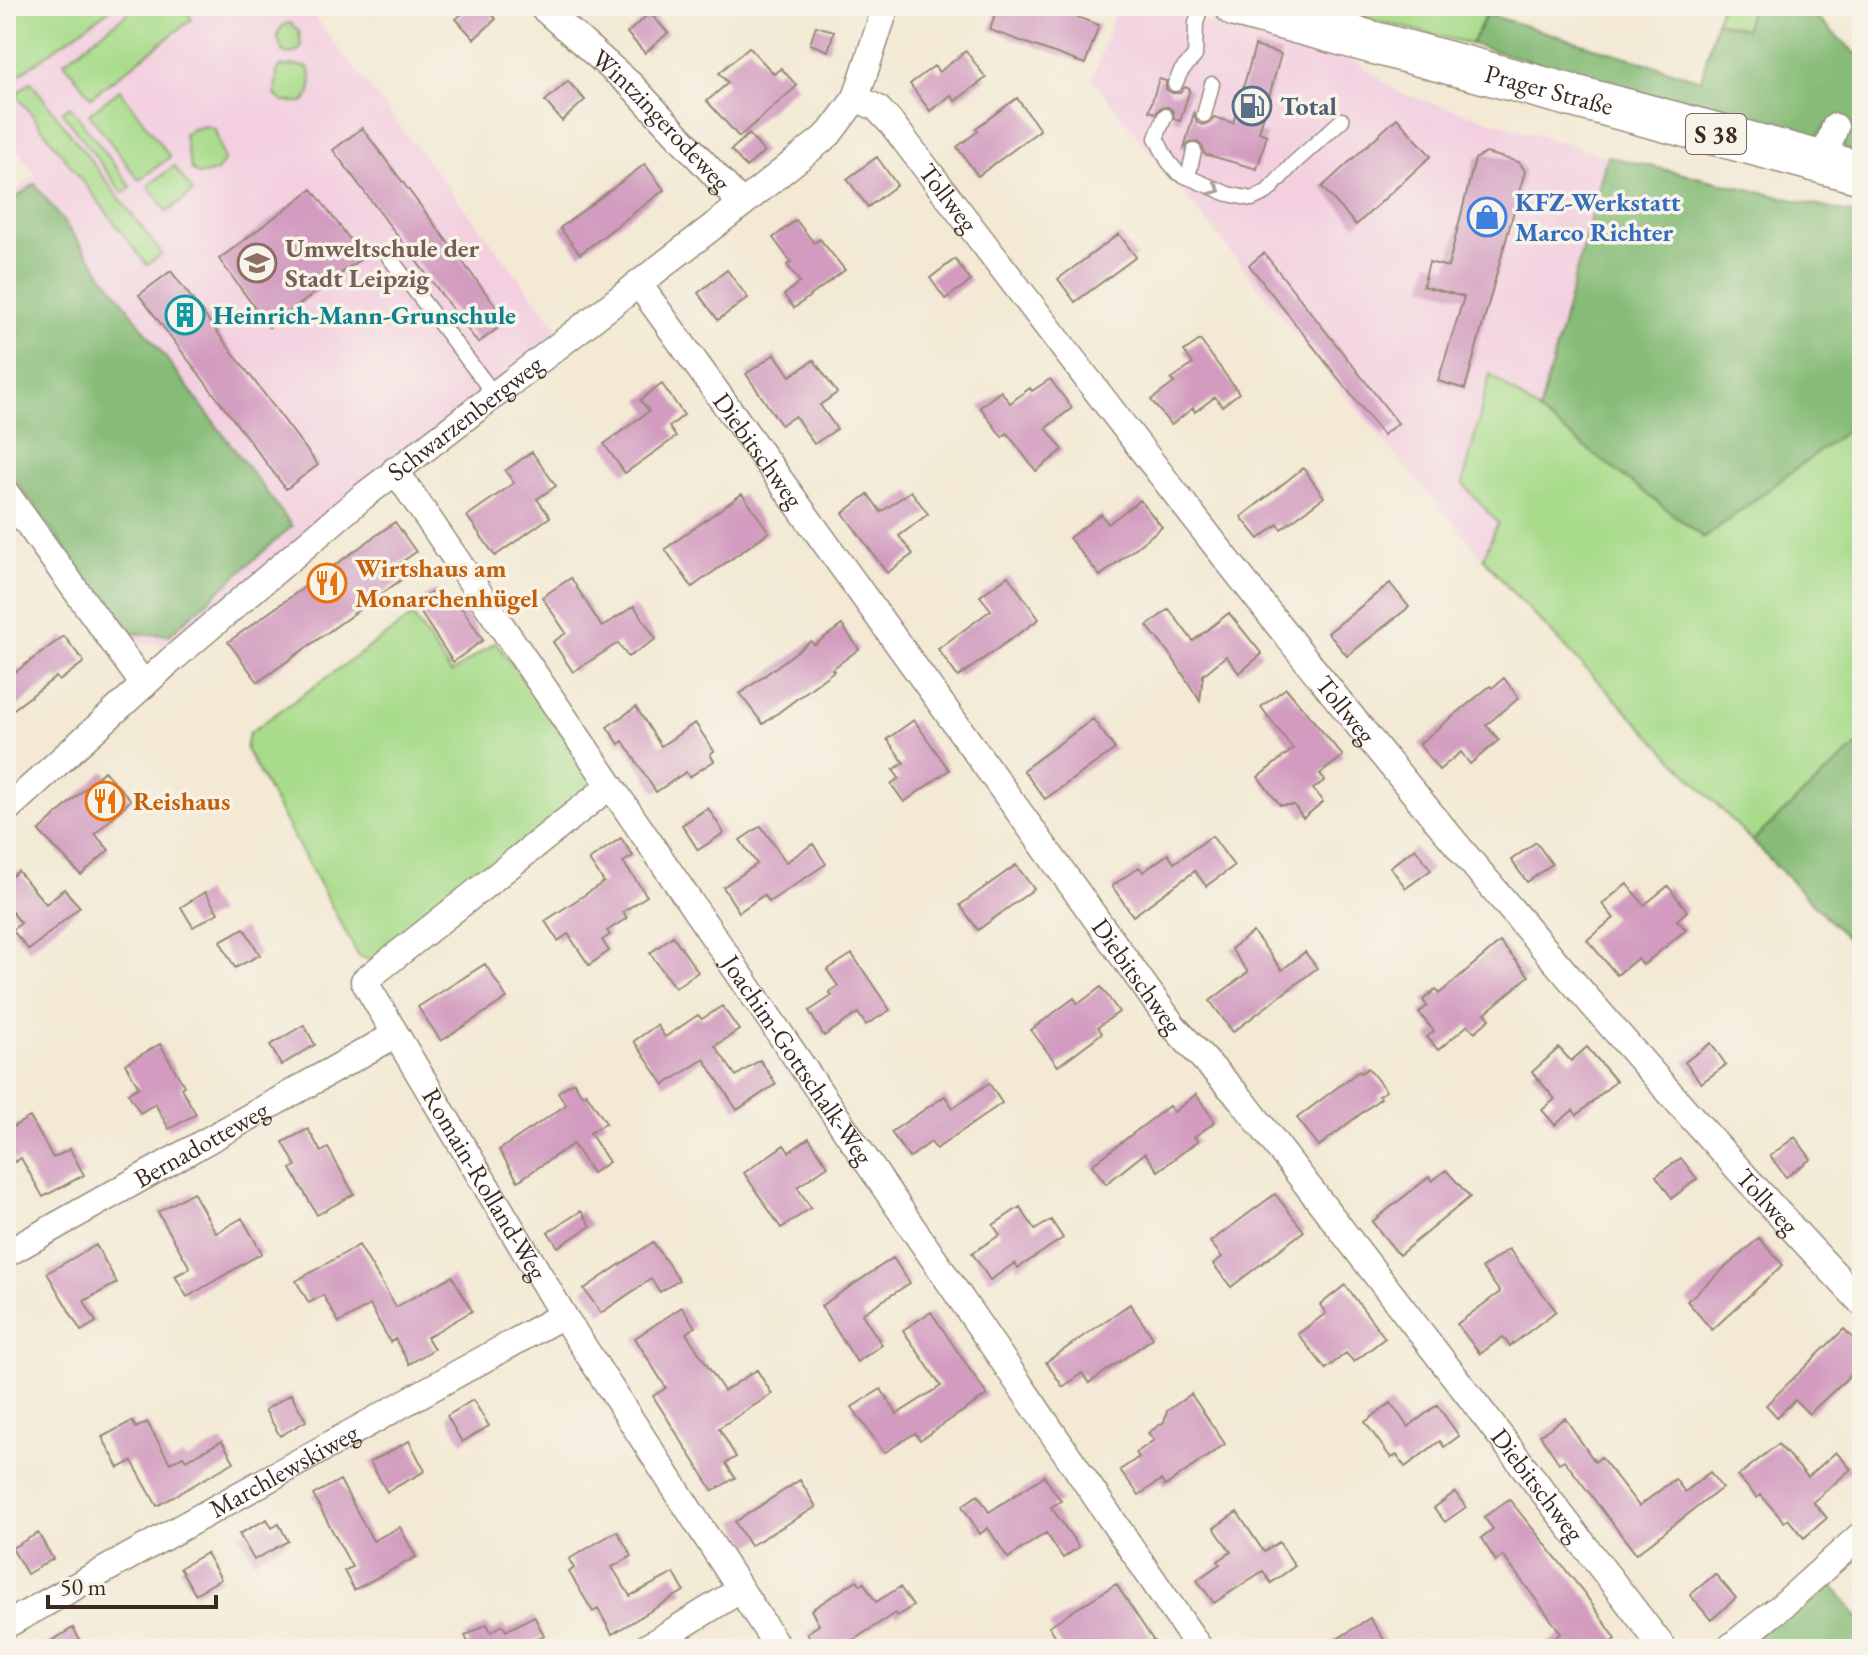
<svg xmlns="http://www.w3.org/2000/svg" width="1868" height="1655" font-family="'EB Garamond',serif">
<rect width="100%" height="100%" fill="#f7f3e8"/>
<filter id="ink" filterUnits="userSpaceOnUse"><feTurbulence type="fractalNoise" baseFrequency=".0125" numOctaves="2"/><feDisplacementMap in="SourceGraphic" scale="16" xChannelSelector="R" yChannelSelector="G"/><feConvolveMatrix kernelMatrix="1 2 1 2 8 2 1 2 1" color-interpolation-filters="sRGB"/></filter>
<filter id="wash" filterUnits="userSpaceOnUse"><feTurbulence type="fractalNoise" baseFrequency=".006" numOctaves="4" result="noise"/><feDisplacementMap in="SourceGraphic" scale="32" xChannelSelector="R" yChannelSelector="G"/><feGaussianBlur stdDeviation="1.8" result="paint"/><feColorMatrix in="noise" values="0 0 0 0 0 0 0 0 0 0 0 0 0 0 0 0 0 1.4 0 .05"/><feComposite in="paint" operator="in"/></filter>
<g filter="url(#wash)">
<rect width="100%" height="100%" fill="#f3e9d4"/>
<path fill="#f3cfe0" d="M114 6H306L559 329 176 646 127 641 6 475V197L36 175 6 133V84Z
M1117 6H1144L1357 62 1400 93 1607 156 1539 412 1491 375 1498 523 1483 558 1347 398 1092 79Z"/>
<path fill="#a8dc8b" stroke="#728354" stroke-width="2" d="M6 6H114L6 84Z
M137 6H182L192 19 91 97 64 62Z
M1317 6H1454L1486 14 1471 44Z
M1721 6H1751L1745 29 1716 21Z
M290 23 299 31 301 47 297 52 288 54 282 51 277 35 283 25Z
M295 65 308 68C314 78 312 94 304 102H283L275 95 277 72 280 67Z
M31 82 162 254 147 265 16 94Z
M120 90 170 157 139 180 89 114Z
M70 106 131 187 123 193 62 112Z
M205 126 215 129 224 161 217 171 198 175 191 168 184 135 190 130Z
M174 166 193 192 167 212 148 186Z
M1490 374 1704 538 1862 419V741L1752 841 1513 593 1483 558 1498 523 1463 484Z
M413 616 451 673 496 642 593 778 586 794 376 960 359 957 246 749 249 733Z"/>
<path fill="#86bc77" stroke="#60734a" stroke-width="2" d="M1751 6H1804L1862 59V154L1845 149 1840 138 1827 124 1816 139 1688 106 1471 44 1487 14 1701 80 1716 21 1745 29Z
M1607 156 1862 216V419L1704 538 1539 412Z
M35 184 292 526 169 635 126 633 6 468V205Z
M1862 741V954L1752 841Z
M1824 1575 1862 1622V1649H1737Z"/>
<g id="blocks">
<path fill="#d29bbf" d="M471 6H485L496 19 474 39 456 19Z
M998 6H1047L1099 25 1085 64 990 30Z
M650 13 668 33 645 53 627 33Z
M816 26 834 31 828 51 810 44Z
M1255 46 1281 54 1259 132 1267 135 1257 169 1204 154 1203 147 1197 142H1190L1184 148 1194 113 1197 122 1202 125 1211 122 1214 117 1233 123Z
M749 47 774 74 781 68 797 86 739 137 707 101 728 83 719 73Z
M966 51 986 78 955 101 951 95 930 111 910 84 934 66 939 72Z
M1159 79 1166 81V89L1172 93H1180L1185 87 1190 89 1180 121 1174 119 1173 111 1168 107 1160 108 1156 113 1149 111Z
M568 81 585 100 562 121 545 101Z
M1017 98 1040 130 978 176 957 147 978 131 976 128Z
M1397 118 1431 156 1356 225 1322 187Z
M362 128 507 321 478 343 333 150Z
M749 134 764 152 746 167 731 150Z
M1486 153 1519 162 1525 171 1465 389 1438 381 1464 297 1423 286 1429 262 1448 267 1475 159Z
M877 157 897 185 868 207 847 179Z
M645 164 664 190 580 254 560 228Z
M312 189 363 257 269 327 219 259Z
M796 220 814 243 820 239 845 270 794 308 784 295 800 282 787 265 791 262 773 238Z
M1119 234 1136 257 1075 302 1058 279Z
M1264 253 1398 423 1383 435 1249 265Z
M955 259 971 281 945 299 930 278Z
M727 270 748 298 718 320 698 293Z
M171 271 318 465 286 489 139 295Z
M1200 340 1239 393 1222 406 1215 397 1195 412 1193 408 1171 425 1151 400 1174 383 1171 380 1193 364 1184 351Z
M775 354 790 376 814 360 837 393 820 405 837 429 814 444 795 416 781 425 746 374Z
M1050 379 1072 408 1046 428 1063 450 1036 471 1007 433 1002 437 980 407 1001 391 1010 403 1030 388 1032 391Z
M662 384 684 415 669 427 676 437 625 473 604 444 649 411 640 400Z
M532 452 556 486 537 499 550 517 495 556 467 516 514 483 505 471Z
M1303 468 1324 497 1281 529 1278 524 1259 539 1241 517Z
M911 491 928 514 899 536 913 554 887 573 843 513 868 494 881 512Z
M742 494 769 532 692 587 665 549Z
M1140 500 1162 527 1100 576 1069 538 1101 514 1108 524Z
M395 522 416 552 393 568 401 580 258 682 228 642Z
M1008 576 1039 619 958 677 938 649 991 610 980 596Z
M571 578 602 627 634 606 656 639 628 657 618 643 573 672 553 642 566 633 542 597Z
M1390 583 1409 607 1347 656 1328 633Z
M435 590 446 606 456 599 483 640 453 662 415 604Z
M1169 609 1193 641 1229 613 1262 654 1239 673 1226 656 1203 675 1200 701 1172 657 1147 626Z
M842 625 859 649 832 669 834 671 763 724 740 694 811 641 814 645Z
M64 636 84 662 59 681 56 677 6 715V679Z
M1504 678 1519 698 1486 725 1499 740 1470 764 1461 752 1439 770 1419 744 1490 686 1492 688Z
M1286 688 1343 756 1320 774 1325 780 1313 789 1323 802 1303 818 1294 805H1280L1258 777 1293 749 1261 707Z
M636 707 661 746 695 723 714 751 710 754 714 761 689 777 686 772 656 792 623 741 619 744 607 727Z
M1093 719 1115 749 1045 799 1023 770Z
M914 720 949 770 904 802 891 784 899 778 893 770 904 763 887 739Z
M104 771 131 800 95 834 109 850 81 875 39 831Z
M708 808 724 833 698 850 682 825Z
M761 826 786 862 813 844 826 864 769 902 764 895 739 912 723 887 757 864 740 840Z
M1212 836 1234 866 1206 886 1195 871 1133 916 1112 886 1139 867 1143 872 1168 854 1174 863Z
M621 838 633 856 623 862 647 896 623 912 627 918 607 931 610 935 602 940 609 951 589 965 568 934 558 941 545 921 604 882 589 860Z
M1536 842 1552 864 1527 882 1511 860Z
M1415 848 1431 870 1406 888 1390 867Z
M1016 865 1034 889 978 930 960 905Z
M18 871 46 904 64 889 80 907 29 950 12 930 21 923 6 905V881Z
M1627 884 1644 905 1668 886 1687 911 1677 920 1686 930 1643 965 1638 958 1617 975 1587 940 1614 918 1602 904Z
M205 892 218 913 193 927 181 907Z
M244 928 260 955 235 968 220 941Z
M1253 932 1282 970 1305 952 1317 968 1233 1032 1210 1001 1248 972 1231 949Z
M673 936 698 972 675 988 650 953Z
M1500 942 1529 976 1485 1013 1490 1019 1475 1032 1468 1025 1438 1050 1427 1037 1434 1031 1419 1013 1427 1006 1423 1000 1436 989 1439 994Z
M852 954 890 1010 866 1025 858 1013 824 1036 809 1011 832 996 829 992 838 986 827 970Z
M485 964 507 998 441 1041 418 1007Z
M1101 987 1119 1012 1098 1027 1102 1033 1058 1066 1031 1030 1074 998 1078 1004Z
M722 1006 739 1030 715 1046 736 1076 760 1060 776 1084 737 1110 704 1059 664 1085 634 1041 657 1025 665 1037 698 1015 702 1019Z
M304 1025 315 1045 281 1065 270 1045Z
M1711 1043 1726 1065 1701 1083 1685 1062Z
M160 1044 184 1086 181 1088 196 1114 169 1129 155 1104 140 1113 128 1093 139 1087 125 1064Z
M1587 1047 1616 1081 1577 1115 1573 1110 1555 1125 1542 1110 1555 1099 1532 1072 1559 1048 1571 1061Z
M1368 1068 1386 1091 1378 1096 1381 1098 1319 1146 1297 1118 1359 1071 1361 1073Z
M574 1082 582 1095 586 1093 606 1123 590 1133 609 1162 592 1173 573 1144 518 1181 499 1150 566 1105 558 1092Z
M989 1083 1002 1103 936 1149 931 1142 909 1158 891 1132 945 1096 953 1108Z
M1196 1094 1215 1122 1194 1137 1198 1141 1158 1171 1145 1153 1106 1184 1092 1165 1169 1106 1174 1112Z
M30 1117 53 1158 70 1149 84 1175 43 1197 21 1158 15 1162 6 1147V1131Z
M308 1129 321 1152 328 1148 354 1194 317 1215 291 1169 296 1166 283 1142Z
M1795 1137 1811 1159 1786 1177 1770 1156Z
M809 1138 828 1166 797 1187 811 1208 781 1228 744 1173 784 1145 789 1152Z
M1681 1158 1697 1179 1672 1198 1656 1176Z
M1446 1170 1470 1197 1399 1255 1372 1222 1429 1177 1432 1181Z
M193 1192 216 1233 242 1218 262 1253 187 1297 175 1276 190 1268 158 1212Z
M1275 1194 1304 1231 1231 1287 1213 1264 1222 1257 1210 1242Z
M1020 1207 1035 1230 1051 1220 1063 1238 1018 1268 1015 1263 990 1280 972 1253 1000 1235 993 1225Z
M581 1211 591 1226 558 1247 548 1232Z
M1759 1238 1783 1265 1712 1330 1687 1301Z
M653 1242 679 1280 660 1292 651 1279 601 1313 584 1289Z
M96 1245 117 1283 84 1301 96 1322 81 1331 47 1273Z
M359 1245 396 1307 452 1276 472 1311 427 1337 434 1349 409 1364 395 1339 390 1342 370 1305 339 1323 323 1295 309 1303 296 1281Z
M1509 1249 1556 1311 1510 1346 1503 1337 1480 1354 1457 1324 1500 1292 1482 1268Z
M893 1258 910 1283 862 1314 882 1345 857 1362 821 1306Z
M1345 1285 1385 1338 1354 1362 1346 1353 1326 1369 1298 1334 1326 1313 1320 1305Z
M1130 1304 1153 1338 1089 1383 1082 1373 1063 1387 1046 1362Z
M682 1307 695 1327 686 1333 724 1391 757 1370 772 1394 719 1428 736 1457 726 1463 735 1478 713 1491 653 1396 666 1388 635 1338Z
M931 1312 987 1395 920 1440 915 1433 884 1453 852 1407 881 1389 897 1414 941 1386 903 1330Z
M1844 1329 1862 1347V1364L1809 1414 1795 1400 1777 1417 1766 1405Z
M291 1394 306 1421 280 1436 265 1410Z
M1191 1394 1225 1444 1165 1486 1161 1480 1139 1495 1120 1470 1139 1457 1136 1453 1154 1440 1148 1433 1164 1422 1167 1411Z
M473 1400 489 1426 462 1442 447 1416Z
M1391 1403 1408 1427 1437 1405 1459 1436 1444 1447 1440 1441 1405 1467 1397 1455 1391 1458 1365 1422Z
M1565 1418 1595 1462 1601 1457 1639 1506 1675 1479 1685 1492 1710 1472 1722 1488 1636 1554 1564 1460 1559 1463 1540 1435Z
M132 1421 136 1428 147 1422 170 1463 183 1456 186 1460 222 1441 234 1462 157 1506 132 1461 119 1468 102 1437Z
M409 1441 425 1471 387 1492 370 1462Z
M1778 1444 1808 1477 1836 1452 1851 1469 1813 1502 1827 1518 1804 1538 1788 1519 1784 1522 1761 1495 1757 1498 1738 1476Z
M1044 1476 1061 1501 1051 1507 1079 1547 1063 1558 1046 1533 1008 1558 988 1528 980 1534 962 1506 978 1495 989 1512Z
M340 1480 373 1541 400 1527 416 1557 354 1590 344 1571 352 1567 313 1495Z
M800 1480 816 1507 750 1546 735 1522Z
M1455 1492 1466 1507 1445 1522 1434 1508Z
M1509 1499 1585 1594 1616 1639 1603 1649H1541L1561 1633 1503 1556 1496 1561 1481 1538 1493 1529 1484 1517Z
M1237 1512 1264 1552 1279 1542 1295 1566 1271 1583 1263 1571 1214 1603 1197 1580 1220 1564 1218 1561 1231 1552 1214 1528Z
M267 1519 272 1528 279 1524 288 1541 254 1560 239 1534Z
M617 1531 632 1556 612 1567 630 1596 674 1573 684 1591 612 1634 598 1609 593 1612 569 1572 574 1568 569 1559Z
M38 1533 53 1559 27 1574 12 1548Z
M206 1553 221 1579 195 1594 180 1568Z
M1715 1574 1736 1598 1711 1620 1690 1595Z
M857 1580 861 1585 864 1583 876 1602 900 1587 913 1606 897 1616 895 1613 847 1644 845 1642 833 1649H816L807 1633 819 1625 811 1610Z
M1116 1584 1159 1649H1064L1049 1626Z
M534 1616 544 1635 520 1649H460L469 1644 465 1636 487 1624 491 1632 503 1625 506 1631Z
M1370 1618 1390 1649H1322Z
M73 1628 85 1649H38Z"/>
</g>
</g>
<g filter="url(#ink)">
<use href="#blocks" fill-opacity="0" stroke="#978a79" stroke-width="2"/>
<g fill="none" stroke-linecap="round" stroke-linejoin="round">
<defs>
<path id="lane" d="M1175 84 1181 71 1195 56 1196 23 1201 6
M1204 115 1212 84
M1165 116 1156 138 1168 161 1178 173 1228 194 1252 199 1267 192 1294 163 1342 120
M1188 177 1194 151
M389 257 494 394"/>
<g id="street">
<path id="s1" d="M541 6 632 86 742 204"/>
<path id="s2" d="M856 98 877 108 892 124C1050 329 1205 536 1368 737 1526 931 1690 1121 1862 1303"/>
<path d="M1822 163 1835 127"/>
<path id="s3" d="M638 283 1174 1027 1241 1099 1664 1649"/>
<path id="s4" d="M395 470 1200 1649"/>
<path d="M6 493 144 685"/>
<path id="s5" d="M610 786 364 981 563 1315 779 1649"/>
<path id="s6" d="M6 810 170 661 361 498 742 204 829 134 856 98 886 6"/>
<path id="s7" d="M6 1254 395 1035"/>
<path id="s8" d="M6 1625 563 1315"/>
<path d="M644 1649 740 1590"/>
<path d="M1728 1649 1783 1605 1862 1534"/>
</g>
<g id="primary">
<path id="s9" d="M1236 6 1862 173"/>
</g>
</defs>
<use href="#lane" stroke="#978a79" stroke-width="17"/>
<use href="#street" stroke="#978a79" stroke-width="29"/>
<use href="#primary" stroke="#978a79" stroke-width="45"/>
<use href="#lane" stroke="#fff" stroke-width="14"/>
<use href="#street" stroke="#fff" stroke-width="26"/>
<use href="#primary" stroke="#fff" stroke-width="42"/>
</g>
<defs><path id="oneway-chevron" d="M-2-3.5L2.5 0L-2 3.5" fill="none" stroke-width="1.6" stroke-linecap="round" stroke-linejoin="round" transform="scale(2)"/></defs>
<use stroke="#a79f9a" href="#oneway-chevron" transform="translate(1215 189) rotate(23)"/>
</g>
<defs>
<symbol id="fuel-ring" viewBox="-11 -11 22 22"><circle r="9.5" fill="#f7f3e8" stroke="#5c6f8a" stroke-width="1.5"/><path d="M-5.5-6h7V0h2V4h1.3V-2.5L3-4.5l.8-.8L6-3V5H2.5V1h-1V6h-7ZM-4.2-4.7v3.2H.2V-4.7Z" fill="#5c6f8a"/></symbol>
<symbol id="shop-ring" viewBox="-11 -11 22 22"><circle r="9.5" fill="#f7f3e8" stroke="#3f7fe0" stroke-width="1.5"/><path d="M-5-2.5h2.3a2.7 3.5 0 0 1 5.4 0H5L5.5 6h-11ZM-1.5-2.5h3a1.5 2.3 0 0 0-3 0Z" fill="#3f7fe0"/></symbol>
<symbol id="school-ring" viewBox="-11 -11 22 22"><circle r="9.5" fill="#f7f3e8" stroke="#8d6e63" stroke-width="1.5"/><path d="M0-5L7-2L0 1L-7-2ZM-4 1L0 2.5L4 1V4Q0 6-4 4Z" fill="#8d6e63"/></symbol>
<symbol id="building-ring" viewBox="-11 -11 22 22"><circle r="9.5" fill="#f7f3e8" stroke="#0f9aa8" stroke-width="1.5"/><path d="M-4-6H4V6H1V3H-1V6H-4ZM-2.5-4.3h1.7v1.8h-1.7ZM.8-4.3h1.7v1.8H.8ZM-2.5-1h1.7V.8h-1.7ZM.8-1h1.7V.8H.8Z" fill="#0f9aa8"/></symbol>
<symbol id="restaurant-ring" viewBox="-11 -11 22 22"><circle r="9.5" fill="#f7f3e8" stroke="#e8710a" stroke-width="1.5"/><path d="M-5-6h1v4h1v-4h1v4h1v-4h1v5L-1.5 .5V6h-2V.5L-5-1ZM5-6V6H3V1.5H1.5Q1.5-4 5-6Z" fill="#e8710a"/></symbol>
</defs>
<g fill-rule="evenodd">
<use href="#fuel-ring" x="1230" y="84" width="44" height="44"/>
<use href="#shop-ring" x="1465" y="195" width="44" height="44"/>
<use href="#school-ring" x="235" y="241" width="44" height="44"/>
<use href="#building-ring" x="163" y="293" width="44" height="44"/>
<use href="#restaurant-ring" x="305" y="561" width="44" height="44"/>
<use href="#restaurant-ring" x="83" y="779" width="44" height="44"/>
</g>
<g text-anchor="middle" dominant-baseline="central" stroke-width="7" stroke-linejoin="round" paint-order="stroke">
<rect fill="#f7f3e8" stroke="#73665b" stroke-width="2" x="1686" y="114" width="60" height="40" rx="6"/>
<g font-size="24" font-weight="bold" fill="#3b2a1e">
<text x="1716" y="134">S 38</text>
</g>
<g font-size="26" fill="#3b2a1e" stroke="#f7f3e8">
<text stroke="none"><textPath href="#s9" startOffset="324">Prager Straße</textPath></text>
<text stroke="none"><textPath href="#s1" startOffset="166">Wintzingerodeweg</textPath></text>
<text stroke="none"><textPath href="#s2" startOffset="138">Tollweg</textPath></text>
<text stroke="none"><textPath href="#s6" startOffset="604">Schwarzenbergweg</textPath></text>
<text stroke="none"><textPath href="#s3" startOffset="206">Diebitschweg</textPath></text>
<text stroke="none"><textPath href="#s2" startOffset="786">Tollweg</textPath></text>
<text stroke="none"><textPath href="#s3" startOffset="854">Diebitschweg</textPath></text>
<text stroke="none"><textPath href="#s4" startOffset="714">Joachim-Gottschalk-Weg</textPath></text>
<text stroke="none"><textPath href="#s7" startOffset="224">Bernadotteweg</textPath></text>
<text stroke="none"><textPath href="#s5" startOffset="550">Romain-Rolland-Weg</textPath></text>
<text stroke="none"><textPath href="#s2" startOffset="1434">Tollweg</textPath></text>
<text stroke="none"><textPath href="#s8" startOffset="318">Marchlewskiweg</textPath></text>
<text stroke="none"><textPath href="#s3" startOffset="1502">Diebitschweg</textPath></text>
</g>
<g font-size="26" font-weight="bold" fill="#4e5e75" stroke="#f7f3e8" text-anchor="start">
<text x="1280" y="106">Total</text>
</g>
<g font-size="26" font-weight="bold" fill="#366cbe" stroke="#f7f3e8" text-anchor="start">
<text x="1515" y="202">KFZ-Werkstatt<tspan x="1515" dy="30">Marco Richter</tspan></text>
</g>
<g font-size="26" font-weight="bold" fill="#785e54" stroke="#f7f3e8" text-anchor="start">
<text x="285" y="248">Umweltschule der<tspan x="285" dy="30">Stadt Leipzig</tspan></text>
</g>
<g font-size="26" font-weight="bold" fill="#0d838f" stroke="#f7f3e8" text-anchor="start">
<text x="213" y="315">Heinrich-Mann-Grunschule</text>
</g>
<g font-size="26" font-weight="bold" fill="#c56008" stroke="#f7f3e8" text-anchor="start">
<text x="355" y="568">Wirtshaus am<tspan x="355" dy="30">Monarchenhügel</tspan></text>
<text x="133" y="801">Reishaus</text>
</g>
</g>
<rect width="1868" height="1655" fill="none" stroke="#f7f3e8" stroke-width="32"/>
<path d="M48 1595v12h168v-12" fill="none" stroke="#3b2a1e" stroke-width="4"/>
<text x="60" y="1595" font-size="24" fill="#3b2a1e" stroke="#f7f3e8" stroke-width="6" paint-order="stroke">50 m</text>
</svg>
